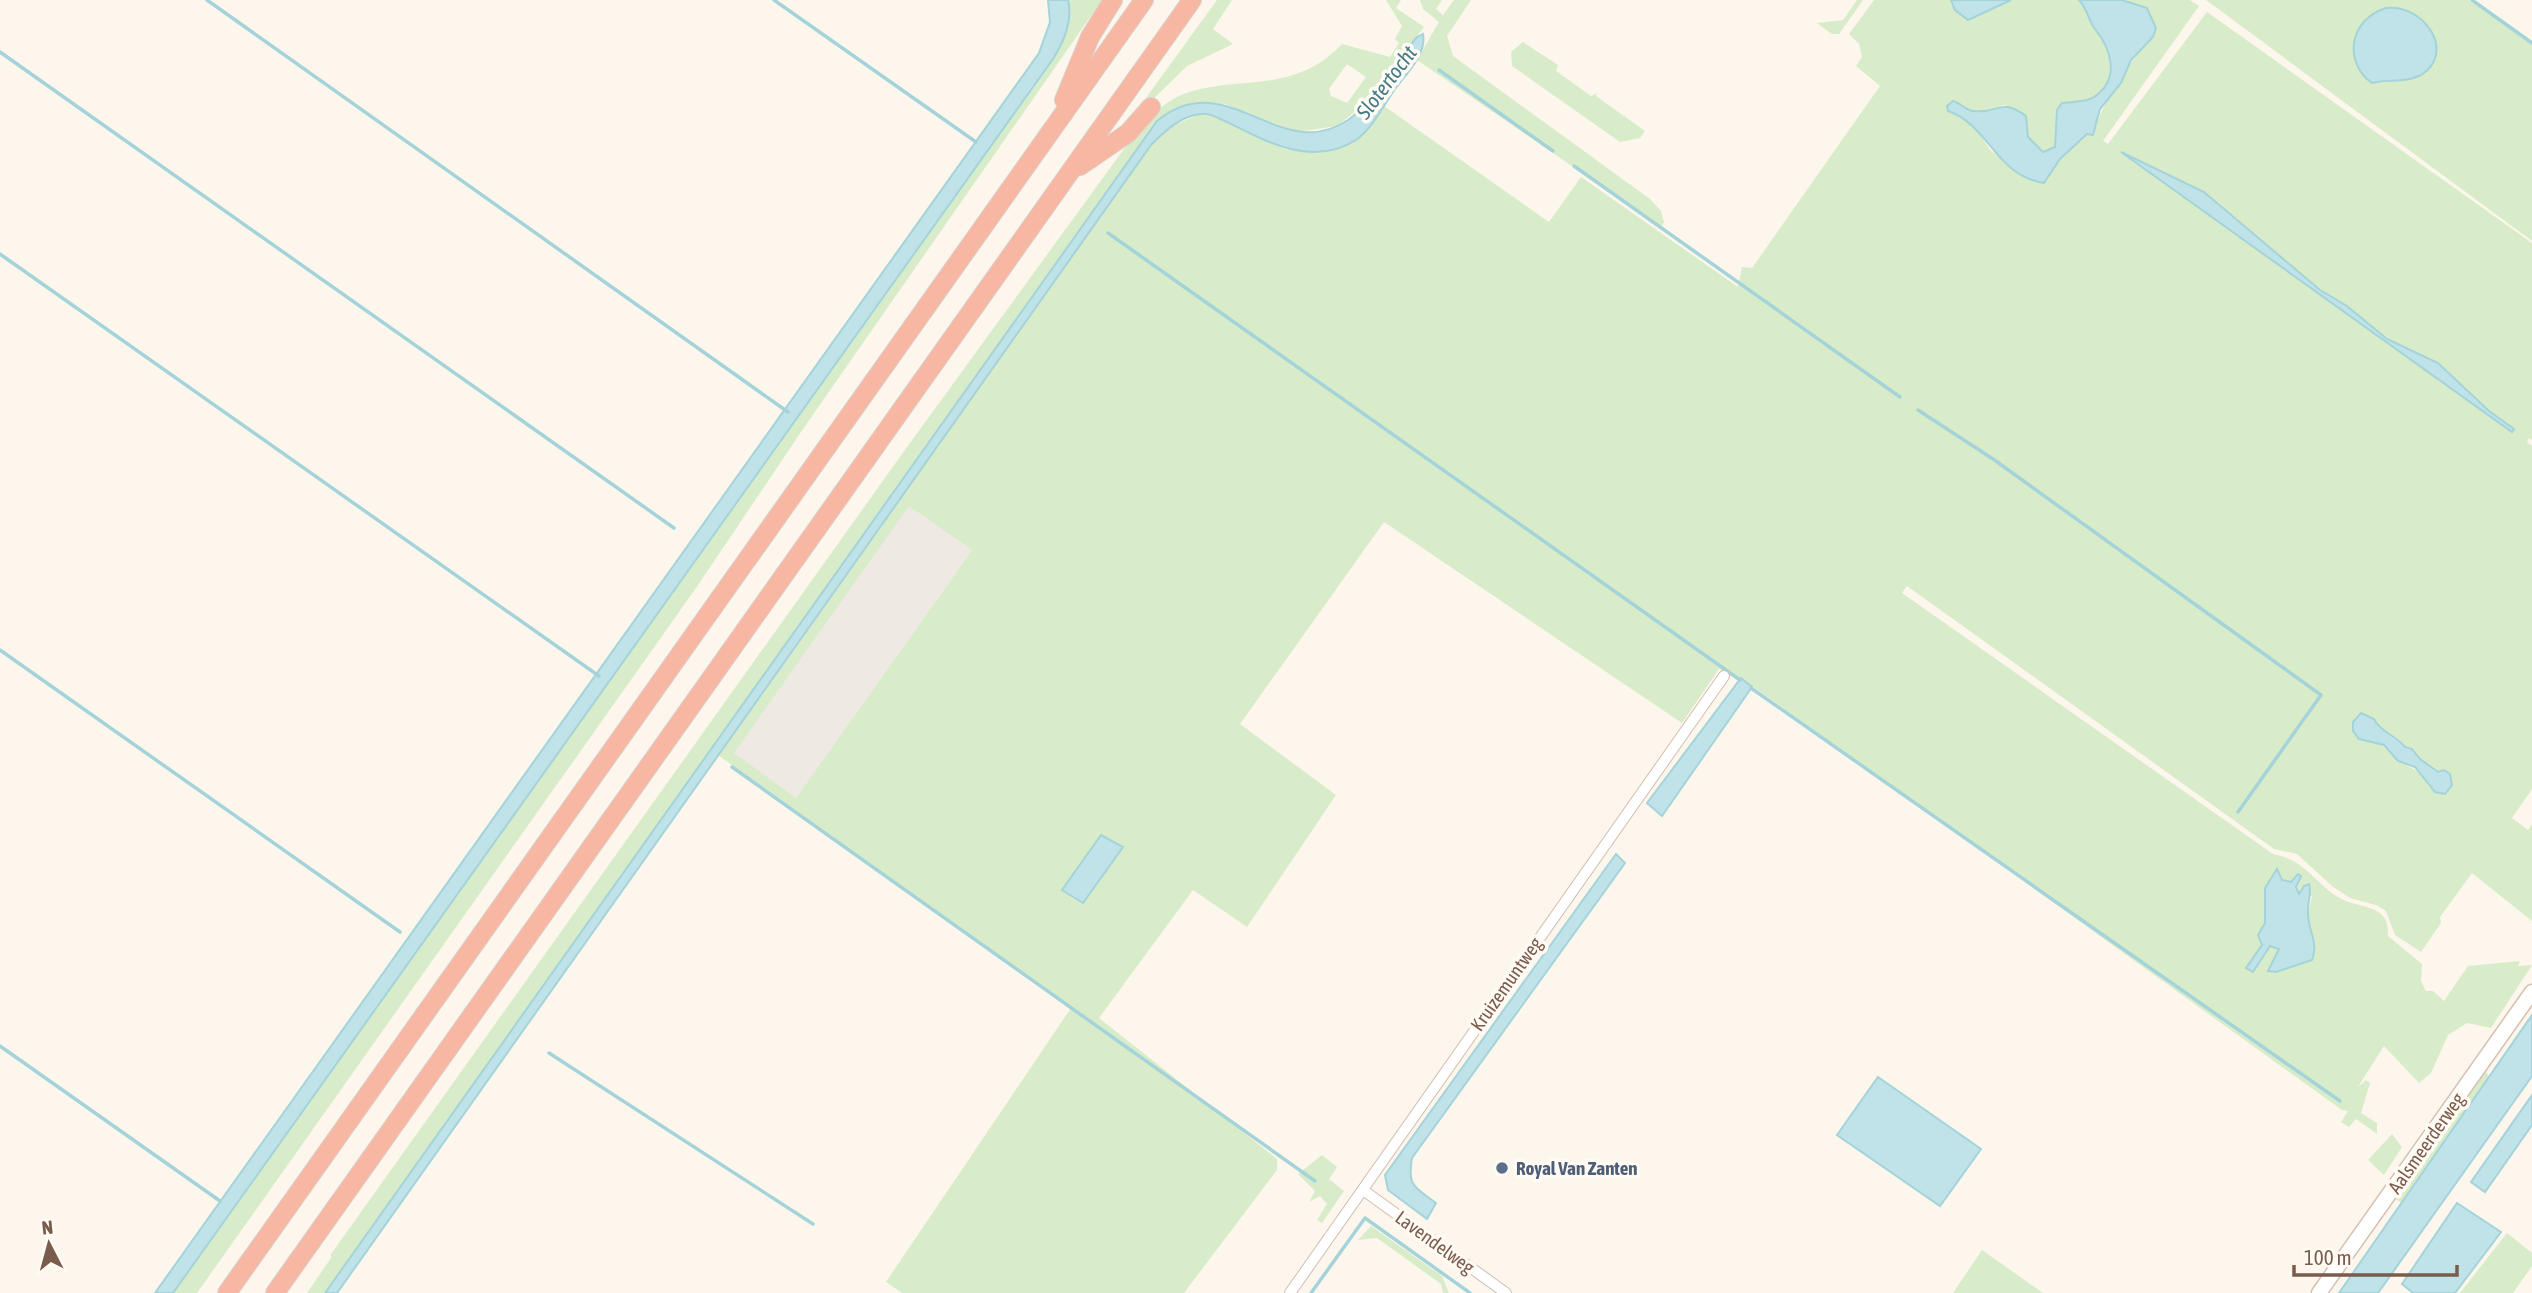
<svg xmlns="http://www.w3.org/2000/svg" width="2532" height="1293" font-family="'Asap Condensed',sans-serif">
<rect width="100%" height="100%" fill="#fdf6ec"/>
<path fill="#efe9e4" d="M909 505 972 550 796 798 733 754Z"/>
<path fill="#d8ecc9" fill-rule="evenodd" d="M1068 0H1102L803 429 696 588 197 1293H173L1053 59 1066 34Z
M1217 0H1232L1213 29 1233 44 1187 66 1137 115 1135 113Z
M1386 0H1401L1396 8 1424 27 1364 104 1337 126 1297 132 1225 104 1168 112 1157 121 325 1293H307L331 1258V1254L902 454 1137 131C1149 118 1162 104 1179 96 1235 72 1291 98 1342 44L1390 57 1399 43 1395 39 1402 26ZM1347 64 1366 77 1347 103 1331 96 1329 89Z
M1420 0H1442L1436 9 1443 15 1454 0H1471L1447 36 1453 56 1650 199 1661 211 1664 222 1661 227 1417 60 1439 22 1423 9Z
M1857 0H1863L1839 34H1832L1817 23 1843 20Z
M1874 0H1951L1955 10 1968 20 2011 0H2079C2087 8 2087 19 2094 28 2110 50 2122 79 2093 98 2084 104 2068 106 2057 110L2056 147 2043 152 2028 137 2026 116 2004 105C1987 113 1974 116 1959 103L1948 111 1973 125 1991 151 2044 183 2060 159 2087 134 2093 135C2103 100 2128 63 2153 37L2122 0H2190L2199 6 2103 141 2108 144 2207 12 2532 243V440L2529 438 2527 442 2532 446V789L2512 818 2528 830 2532 824V921L2472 873 2440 917 2441 923 2421 952 2395 935 2386 911 2376 905 2350 898 2332 886 2297 854 2274 849 1907 586 1902 593 2273 854C2310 861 2316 888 2346 901 2358 906 2373 906 2382 915 2388 921 2388 928 2388 936L2422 964 2421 981 2426 991H2433L2444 1001 2468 966 2520 961 2518 966 2532 965 2491 1028 2467 1023 2448 1035 2431 1073 2419 1083 2384 1046 2358 1087 2366 1080 2370 1083 2361 1113 2377 1123V1134L2356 1119 2349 1127 2341 1122 2348 1111 2342 1110 1741 678 1719 669 1682 723 1384 522 1240 724 1336 795 1247 927 1193 890 1099 1018 1277 1159V1170L1184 1293H902L886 1282 1071 1008 718 755 1151 145 1169 127 1201 114 1214 115 1286 149 1322 152 1369 127 1384 106 1549 222 1581 177 1738 287 1742 267 1752 268 1880 86 1856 66 1862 57 1859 44 1849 34ZM2121 152 2204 192 2320 290 2347 306 2387 339 2438 363 2489 411 2514 429 2513 432ZM909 506 972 550 796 798 734 753ZM2361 713 2400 740 2405 747 2412 749 2420 759 2438 772 2444 770 2429 787C2422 767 2408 769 2395 758 2386 750 2383 744 2372 740ZM1102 835 1123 848 1083 902 1062 889ZM2277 870 2282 880 2291 882 2301 876 2296 887 2299 895 2312 896 2308 913 2314 939 2274 929Z
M2206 0H2469L2532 44V241ZM2398 8C2427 13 2454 56 2420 75 2405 83 2387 79 2372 83 2340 57 2354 7 2398 8Z
M1523 42 1558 65 1556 71 1591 96 1597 93 1596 96 1645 131 1640 138 1620 142 1512 66 1511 52Z
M2484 1068 2489 1077 2401 1203 2394 1198Z
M2392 1134 2402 1147 2384 1175 2368 1160Z
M1322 1155 1337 1167 1329 1179 1344 1191 1322 1223 1317 1220 1327 1204 1320 1196 1309 1202 1315 1191 1298 1174Z
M1371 1226 1442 1276 1449 1293H1443L1441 1284 1377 1238 1358 1240Z
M2507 1233 2532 1253V1266L2513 1293H2460Z
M1982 1250 2043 1293H1953Z"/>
<path fill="#bfe3e8" stroke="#a5d3da" stroke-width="2" d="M1048 0H1068C1073 21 1064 41 1053 59L173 1293H155L1039 53 1050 22Z
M1951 0H2011L1968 20 1955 10Z
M2079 0H2122L2147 8 2156 28 2153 37 2131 60 2121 83 2100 109 2093 135 2087 134 2060 159 2044 183C1995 175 1989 125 1948 111L1947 106 1953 101C1961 103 1965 110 1973 111 2001 114 1999 97 2026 116L2028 137 2043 152 2055 147 2057 110 2062 103C2071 102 2087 102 2094 97 2121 79 2111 49 2095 29 2088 20 2087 8 2079 0Z
M2386 8C2424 3 2457 53 2421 75 2406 83 2387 79 2372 83 2342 61 2350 19 2386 8Z
M1423 34C1427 54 1406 74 1395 89 1384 105 1372 129 1356 140 1312 168 1265 141 1225 121 1216 117 1210 113 1200 114 1179 117 1165 131 1151 145L337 1293H325L1157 121C1227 63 1280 166 1348 120 1373 102 1396 61 1417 37Z
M2121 152 2204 192 2320 290 2347 306 2387 339 2438 363 2489 411 2514 429 2512 432Z
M1741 678 1752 687 1662 816 1647 803Z
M2361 713 2374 719C2380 732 2396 735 2405 747L2412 749 2420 759 2438 772 2444 770 2450 774 2452 785 2445 794 2435 792 2415 767 2398 761 2384 745 2359 739 2353 731V722Z
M1101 835 1123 847 1083 903 1062 890Z
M1616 854 1625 863 1412 1158C1407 1187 1415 1187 1436 1203L1427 1219 1388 1190 1385 1175Z
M2277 869 2282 880 2291 882 2298 874 2301 876 2296 887 2299 894 2304 886 2309 884C2312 896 2307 902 2308 913 2308 931 2319 942 2312 960L2276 972 2268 971 2279 949 2270 946 2253 972 2246 968 2262 945 2258 935 2265 923V888Z
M2532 1015V1076L2378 1293H2339Z
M1878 1077 1981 1149 1940 1206 1837 1135Z
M2532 1095V1125L2485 1192 2471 1182Z
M2457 1203 2501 1232 2455 1293H2413L2402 1284Z"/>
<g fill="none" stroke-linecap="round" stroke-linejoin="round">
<path stroke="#a5d3da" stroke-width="3.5" d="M207 0 788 412
M774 0 976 142
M2472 0 2532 43
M0 52 674 528
M1439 70 1553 151
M1574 166 1900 397
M1108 233 1740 680
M0 254 599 676
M1918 410 1993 459 2321 695 2238 812
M0 650 400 932
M1751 688 2340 1101
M732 767 1315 1181
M0 1046 220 1201
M549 1053 813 1224
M1311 1293 1365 1218 1470 1293"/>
<defs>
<path id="street" d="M1363 1190 1506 1293
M1290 1293 1724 676"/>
<path id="secondary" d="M2319 1293 2532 992"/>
<path id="highway" d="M1064 100 1090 37 1113 0
M1080 166 1128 133 1151 107
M227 1293 1144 0
M275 1293 1192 0"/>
</defs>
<use href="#street" stroke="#d1beb0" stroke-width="12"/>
<use href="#secondary" stroke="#d6c0b0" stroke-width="17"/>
<use href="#highway" stroke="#dad1cd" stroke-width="20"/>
<use href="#street" stroke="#fff" stroke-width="10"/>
<use href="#secondary" stroke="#fff" stroke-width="14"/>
<use href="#highway" stroke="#f7b7a3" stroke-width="18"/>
</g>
<circle fill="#5c6f8a" stroke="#fffaf3" stroke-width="2.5" cx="1502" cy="1168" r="7"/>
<g text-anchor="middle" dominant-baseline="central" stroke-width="7" stroke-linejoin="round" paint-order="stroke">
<g font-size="19" fill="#7a5c4d" stroke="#fffaf3">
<text transform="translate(1506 984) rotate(-55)">Kruizemuntweg</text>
<text transform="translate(2426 1143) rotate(-55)">Aalsmeerderweg</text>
<text transform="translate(1435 1242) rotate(36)">Lavendelweg</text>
</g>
<g font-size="19" font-weight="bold" fill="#4e5e75" stroke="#fffaf3" text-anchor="start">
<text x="1516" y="1168">Royal Van Zanten</text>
</g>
<g font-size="21" font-style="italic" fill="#437c86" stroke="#fffaf3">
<text transform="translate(1386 82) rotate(-53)">Slotertocht</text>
</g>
</g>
<g transform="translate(49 1244) rotate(354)" stroke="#fffaf3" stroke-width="5" paint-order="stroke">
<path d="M0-5L12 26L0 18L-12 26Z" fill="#7a5c4d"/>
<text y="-10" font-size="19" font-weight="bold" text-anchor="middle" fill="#7a5c4d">N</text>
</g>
<path d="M2294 1265v10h163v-10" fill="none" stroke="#7a5c4d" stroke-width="3.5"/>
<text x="2304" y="1265" font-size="21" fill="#7a5c4d" stroke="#fffaf3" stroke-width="5" paint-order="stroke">100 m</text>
</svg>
